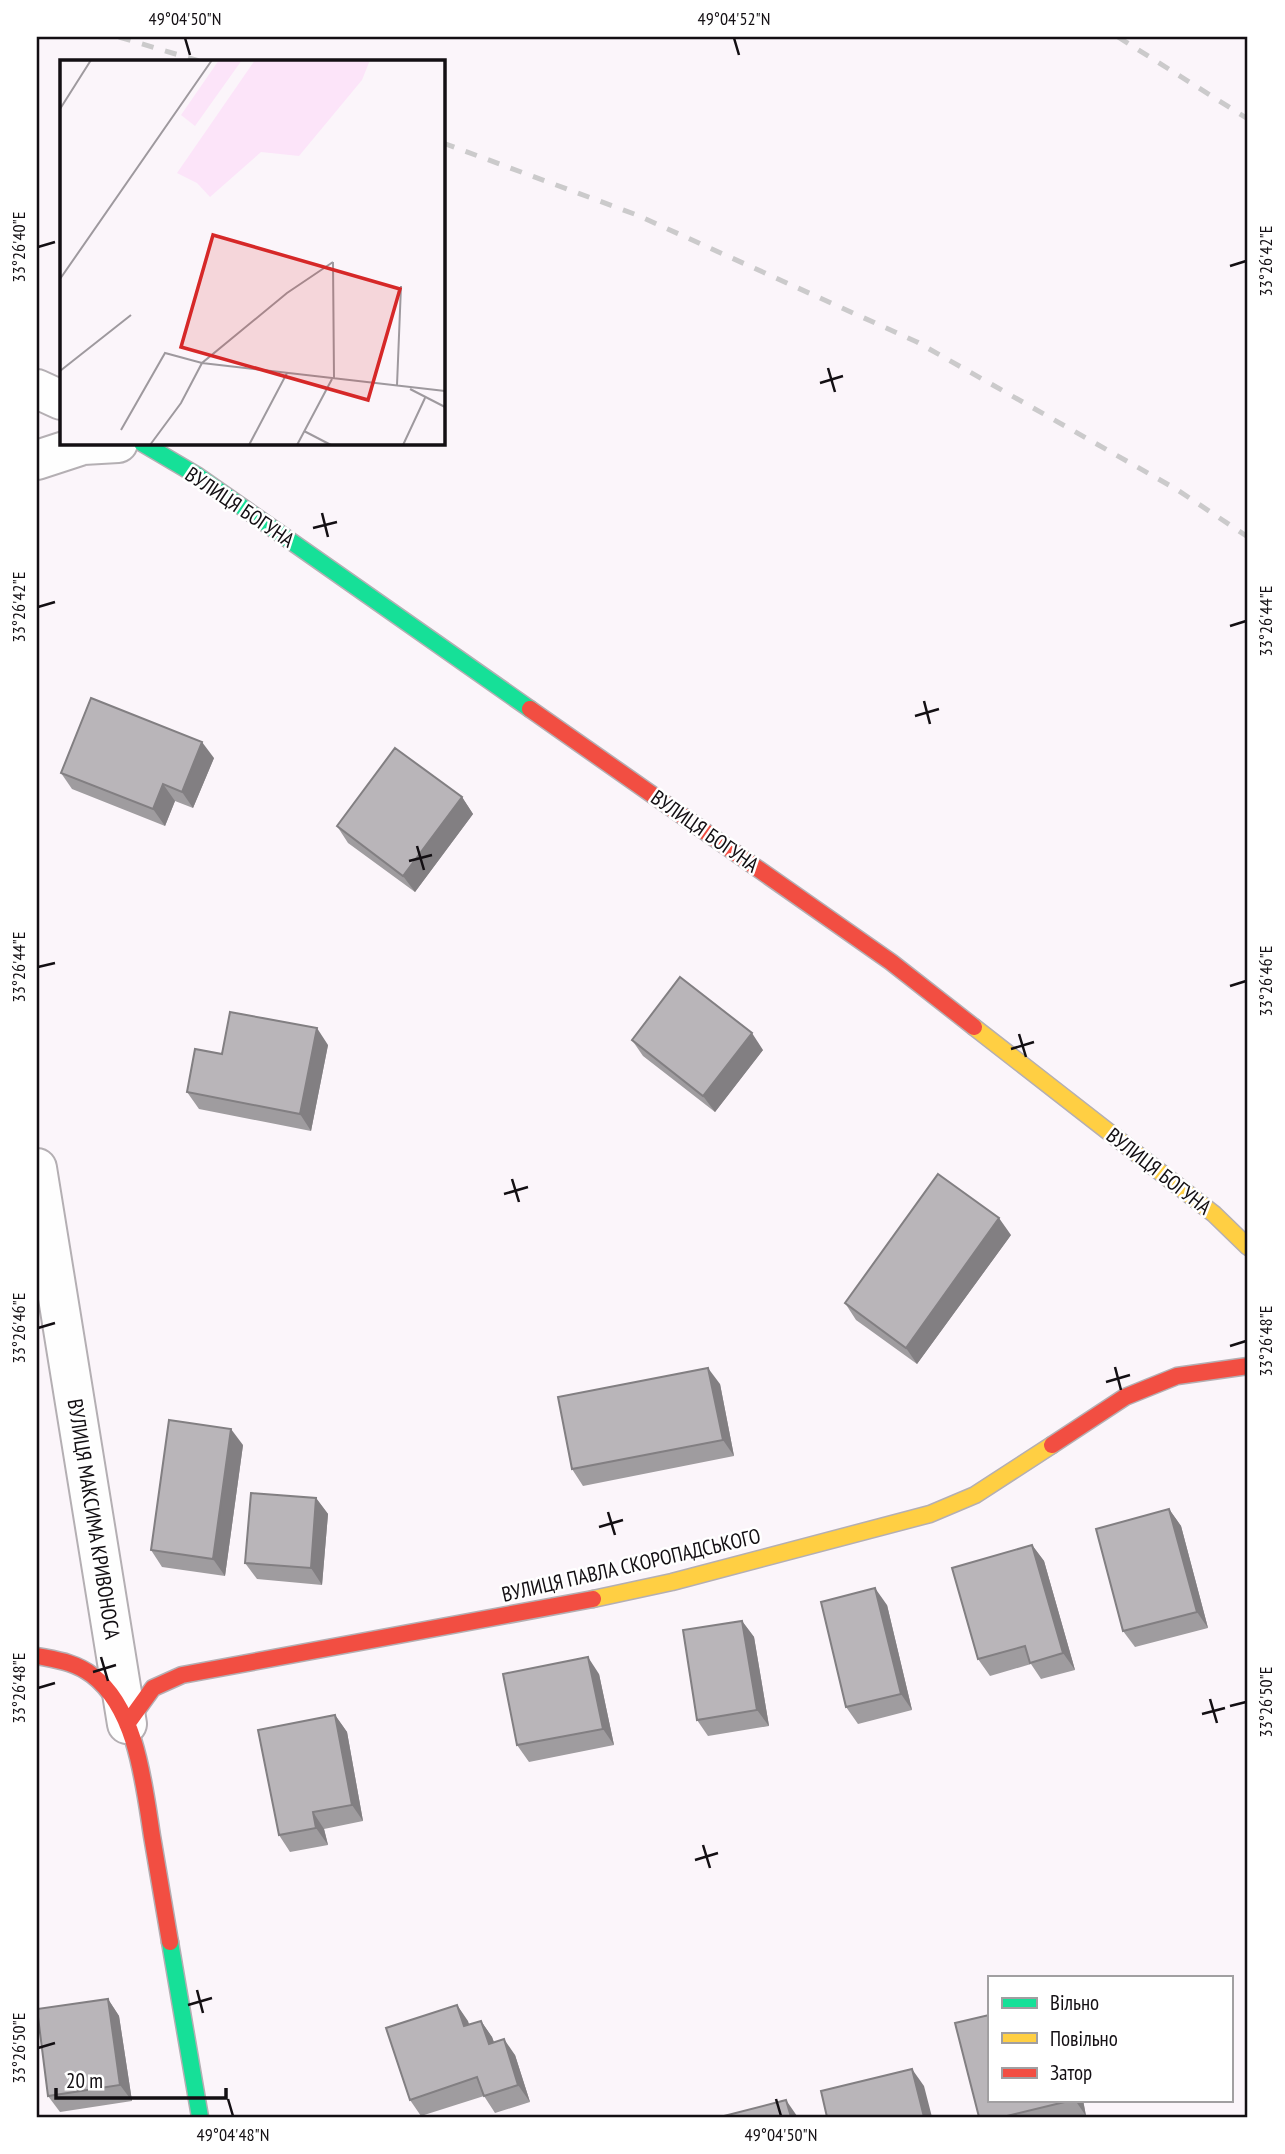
<svg xmlns="http://www.w3.org/2000/svg" width="1285" height="2154" font-family="'PT Sans Narrow',sans-serif">
<rect width="100%" height="100%" fill="#fbf5fa"/>
<g fill="none" stroke-linecap="round" stroke-linejoin="round">
<defs>
<path id="street" d="M37 389 61 400
M37 460 83 445 118 443
M37 1168 127 1724"/>
<path id="fast" d="M142 443 198 476 530 709
M170 1942 200 2117"/>
<path id="slow" d="M974 1027 1214 1214 1248 1247
M593 1599 672 1582 930 1514 975 1495 1052 1445"/>
<path id="jam" d="M530 709 891 962 974 1027
M1052 1445 1125 1397 1177 1376 1248 1366
M37 1656C57 1660 75 1662 92 1675 137 1709 144 1785 152 1836 158 1872 164 1907 170 1942
M127 1724 153 1688 182 1675 593 1599"/>
</defs>
<use href="#street" stroke="#b4afb3" stroke-width="42"/>
<use href="#fast" stroke="#b4afb3" stroke-width="19"/>
<use href="#slow" stroke="#b4afb3" stroke-width="19"/>
<use href="#jam" stroke="#b4afb3" stroke-width="19"/>
<use href="#street" stroke="#fefefe" stroke-width="38"/>
<use href="#fast" stroke="#16e098" stroke-width="16"/>
<use href="#slow" stroke="#ffcf43" stroke-width="16"/>
<use href="#jam" stroke="#f24e42" stroke-width="16"/>
<path stroke="#cbcacb" stroke-width="5" stroke-dasharray="12 12" stroke-linecap="butt" d="M119 37 199 61
M1118 37 1248 119
M443 143 637 215 917 342 1176 489 1248 537"/>
</g>
<path fill="#9f9c9f" d="M214 758 193 808 175 801 165 826 72 789 61 773Z
M462 797 473 814 415 892 348 843 337 826Z
M632 1040 763 1050 715 1112 643 1056Z
M328 1045 311 1131 199 1109 187 1092 222 1054Z
M1011 1235 917 1364 856 1320 845 1303Z
M720 1384 734 1456 583 1486 572 1469Z
M243 1445 225 1576 162 1567 151 1550Z
M316 1498 328 1514 322 1585 257 1579 245 1563Z
M1169 1509 1181 1526 1208 1628 1135 1647 1123 1631Z
M1032 1545 1044 1561 1075 1670 1041 1679 1031 1664 990 1676 978 1659Z
M887 1605 912 1710 858 1724 846 1707Z
M742 1621 754 1637 769 1726 708 1736 697 1720Z
M599 1674 614 1745 529 1762 517 1745Z
M335 1715 347 1732 363 1821 324 1829 328 1845 290 1852 279 1835Z
M108 1999 119 2016 132 2101 60 2112 48 2096Z
M457 2005 469 2024 481 2021 492 2037 494 2042 515 2055 530 2102 495 2113 484 2096 421 2116 410 2100Z
M989 2100H1083L1086 2116 1080 2117H979Z
M1130 2100H1141L1132 2103Z"/>
<path fill="#827f82" d="M202 742 214 758 193 808 182 792Z
M163 784 175 801 165 826 153 809Z
M462 797 473 814 415 892 403 876Z
M317 1028 328 1045 311 1131 300 1114Z
M752 1033 763 1050 715 1112 703 1096Z
M999 1218 1011 1235 917 1364 906 1348Z
M708 1368 720 1384 734 1456 723 1440Z
M231 1429 243 1445 225 1576 213 1559Z
M316 1498 328 1514 322 1585 311 1568Z
M1169 1509 1181 1526 1208 1628 1197 1612Z
M1032 1545 1044 1561 1075 1670 1063 1653Z
M875 1588 887 1605 912 1710 901 1694Z
M742 1621 754 1637 769 1726 757 1710Z
M588 1657 599 1674 614 1745 603 1729Z
M335 1715 347 1732 363 1821 352 1805Z
M313 1812 324 1829 328 1845 316 1828Z
M108 1999 119 2016 132 2101 120 2085Z
M457 2005 468 2021 475 2043 464 2026Z
M481 2021 492 2037 500 2060 489 2044Z
M504 2039 515 2055 530 2102 518 2085Z
M912 2069 924 2086 932 2117H924Z
M786 2100 797 2116 798 2117H791Z
M1075 2100H1083L1086 2116Z"/>
<path fill="#b9b5b9" stroke="#827f82" stroke-width="2" d="M91 698 202 742 182 792 163 784 153 809 61 773Z
M395 748 462 797 403 876 337 826Z
M680 977 752 1033 703 1096 632 1040Z
M230 1012 317 1028 300 1114 187 1092 195 1049 222 1054Z
M938 1174 999 1218 906 1348 845 1303Z
M708 1368 723 1440 572 1469 558 1397Z
M169 1420 231 1429 213 1559 151 1550Z
M251 1493 316 1498 311 1568 245 1563Z
M1169 1509 1197 1612 1123 1631 1096 1529Z
M1032 1545 1063 1653 1030 1663 1025 1646 978 1659 952 1568Z
M875 1588 901 1694 846 1707 821 1602Z
M742 1621 757 1710 697 1720 683 1630Z
M588 1657 603 1729 517 1745 503 1674Z
M335 1715 352 1805 313 1812 316 1828 279 1835 258 1730Z
M108 1999 120 2085 48 2096 37 2009Z
M457 2005 464 2026 481 2021 489 2044 504 2039 518 2085 484 2096 477 2077 410 2100 386 2028Z
M989 2015V2100H1073L1003 2117H979L955 2023Z
M912 2069 924 2117H827L821 2091Z
M786 2100 791 2117H720Z"/>
<path fill="none" stroke="#130f13" stroke-width="2.5" d="M185 38 190 55M734 38 739 55M38 247 55 242M1230 266 1246 261M828 368 835 392M820 383 843 376M322 513 328 537M313 528 337 522M38 607 55 602M1230 626 1246 621M924 701 930 724M915 716 939 709M417 846 424 870M409 861 432 855M38 967 55 963M1230 986 1246 981M1019 1034 1026 1057M1011 1049 1034 1042M512 1179 519 1202M504 1194 528 1187M38 1328 55 1323M1230 1346 1246 1341M1115 1367 1121 1390M1106 1382 1130 1375M608 1512 615 1535M599 1527 623 1520M101 1657 108 1681M93 1672 116 1665M38 1688 55 1683M1210 1699 1217 1723M1230 1706 1246 1702M1202 1714 1225 1708M703 1845 710 1868M695 1860 718 1853M197 1990 203 2013M188 2005 212 1998M38 2048 55 2043M228 2099 233 2116M776 2099 781 2116"/>
<g text-anchor="middle" dominant-baseline="central" stroke-width="5" stroke-linejoin="round" paint-order="stroke">
<g font-size="21" fill="#130f13" stroke="#fff">
<text transform="translate(240 507) rotate(34)">ВУЛИЦЯ БОГУНА</text>
<text transform="translate(705 831) rotate(35)">ВУЛИЦЯ БОГУНА</text>
<text transform="translate(1159 1171) rotate(38)">ВУЛИЦЯ БОГУНА</text>
<text transform="translate(94 1519) rotate(81)">ВУЛИЦЯ МАКСИМА КРИВОНОСА</text>
<text transform="translate(631 1565) rotate(-13)">ВУЛИЦЯ ПАВЛА СКОРОПАДСЬКОГО</text>
</g>
</g>
<g transform="translate(60 60)">
<rect width="385" height="385" fill="#fbf5fa"/>
<path d="M159 0H182L135 66 121 55ZM195 0H310L302 20 239 96 201 92 150 137 137 123 117 113Z" fill="#fce4f9"/>
<path fill="none" stroke="#9e999e" stroke-width="2" d="M0 49 31 0M273 202 274 318M0 219 152 0M0 311 71 255M337 325 341 226M350 329 385 347M61 370 105 293 142 303 385 331M244 371 271 385M90 385 121 343 142 303 227 233 273 202M189 385 227 313M237 385 272 319M343 385 365 338"/>
<path fill="#d62828" fill-opacity="0.15" stroke="#d62828" stroke-width="3.5" d="M153 175 340 229 308 340 121 287Z"/>
<rect width="385" height="385" fill="none" stroke="#130f13" stroke-width="3.5"/>
</g>
<rect width="1285" height="2154" fill="none" stroke="#ffffff" stroke-width="77"/>
<rect x="988" y="1976" width="245" height="126" fill="#ffffff" stroke="#a19fa1" stroke-width="2"/>
<rect x="1002" y="1998" width="35" height="10" fill="#16e098" stroke="#a19fa1" stroke-width="2"/>
<text x="1050" y="2010" font-size="21" fill="#130f13">Вільно</text>
<rect x="1002" y="2033" width="35" height="10" fill="#ffcf43" stroke="#a19fa1" stroke-width="2"/>
<text x="1050" y="2046" font-size="21" fill="#130f13">Повільно</text>
<rect x="1002" y="2068" width="35" height="10" fill="#f24e42" stroke="#a19fa1" stroke-width="2"/>
<text x="1050" y="2080" font-size="21" fill="#130f13">Затор</text>
<path d="M56 2088v10h170v-10" fill="none" stroke="#130f13" stroke-width="3.5"/>
<text x="66" y="2088" font-size="21" fill="#130f13" stroke="#ffffff" stroke-width="5" paint-order="stroke">20 m</text>
<rect x="38" y="38" width="1208" height="2078" fill="none" stroke="#130f13" stroke-width="2.5"/>
<g font-size="18" text-anchor="middle" fill="#130f13">
<text x="185" y="25">49°04'50"N</text>
<text x="734" y="25">49°04'52"N</text>
<text transform="translate(19 247) rotate(-90)" y="6">33°26'40"E</text>
<text transform="translate(1266 261) rotate(-90)" y="6">33°26'42"E</text>
<text transform="translate(19 607) rotate(-90)" y="6">33°26'42"E</text>
<text transform="translate(1266 621) rotate(-90)" y="6">33°26'44"E</text>
<text transform="translate(19 967) rotate(-90)" y="6">33°26'44"E</text>
<text transform="translate(1266 981) rotate(-90)" y="6">33°26'46"E</text>
<text transform="translate(19 1328) rotate(-90)" y="6">33°26'46"E</text>
<text transform="translate(1266 1341) rotate(-90)" y="6">33°26'48"E</text>
<text transform="translate(19 1688) rotate(-90)" y="6">33°26'48"E</text>
<text transform="translate(1266 1702) rotate(-90)" y="6">33°26'50"E</text>
<text transform="translate(19 2048) rotate(-90)" y="6">33°26'50"E</text>
<text x="233" y="2141">49°04'48"N</text>
<text x="781" y="2141">49°04'50"N</text>
</g>
</svg>
